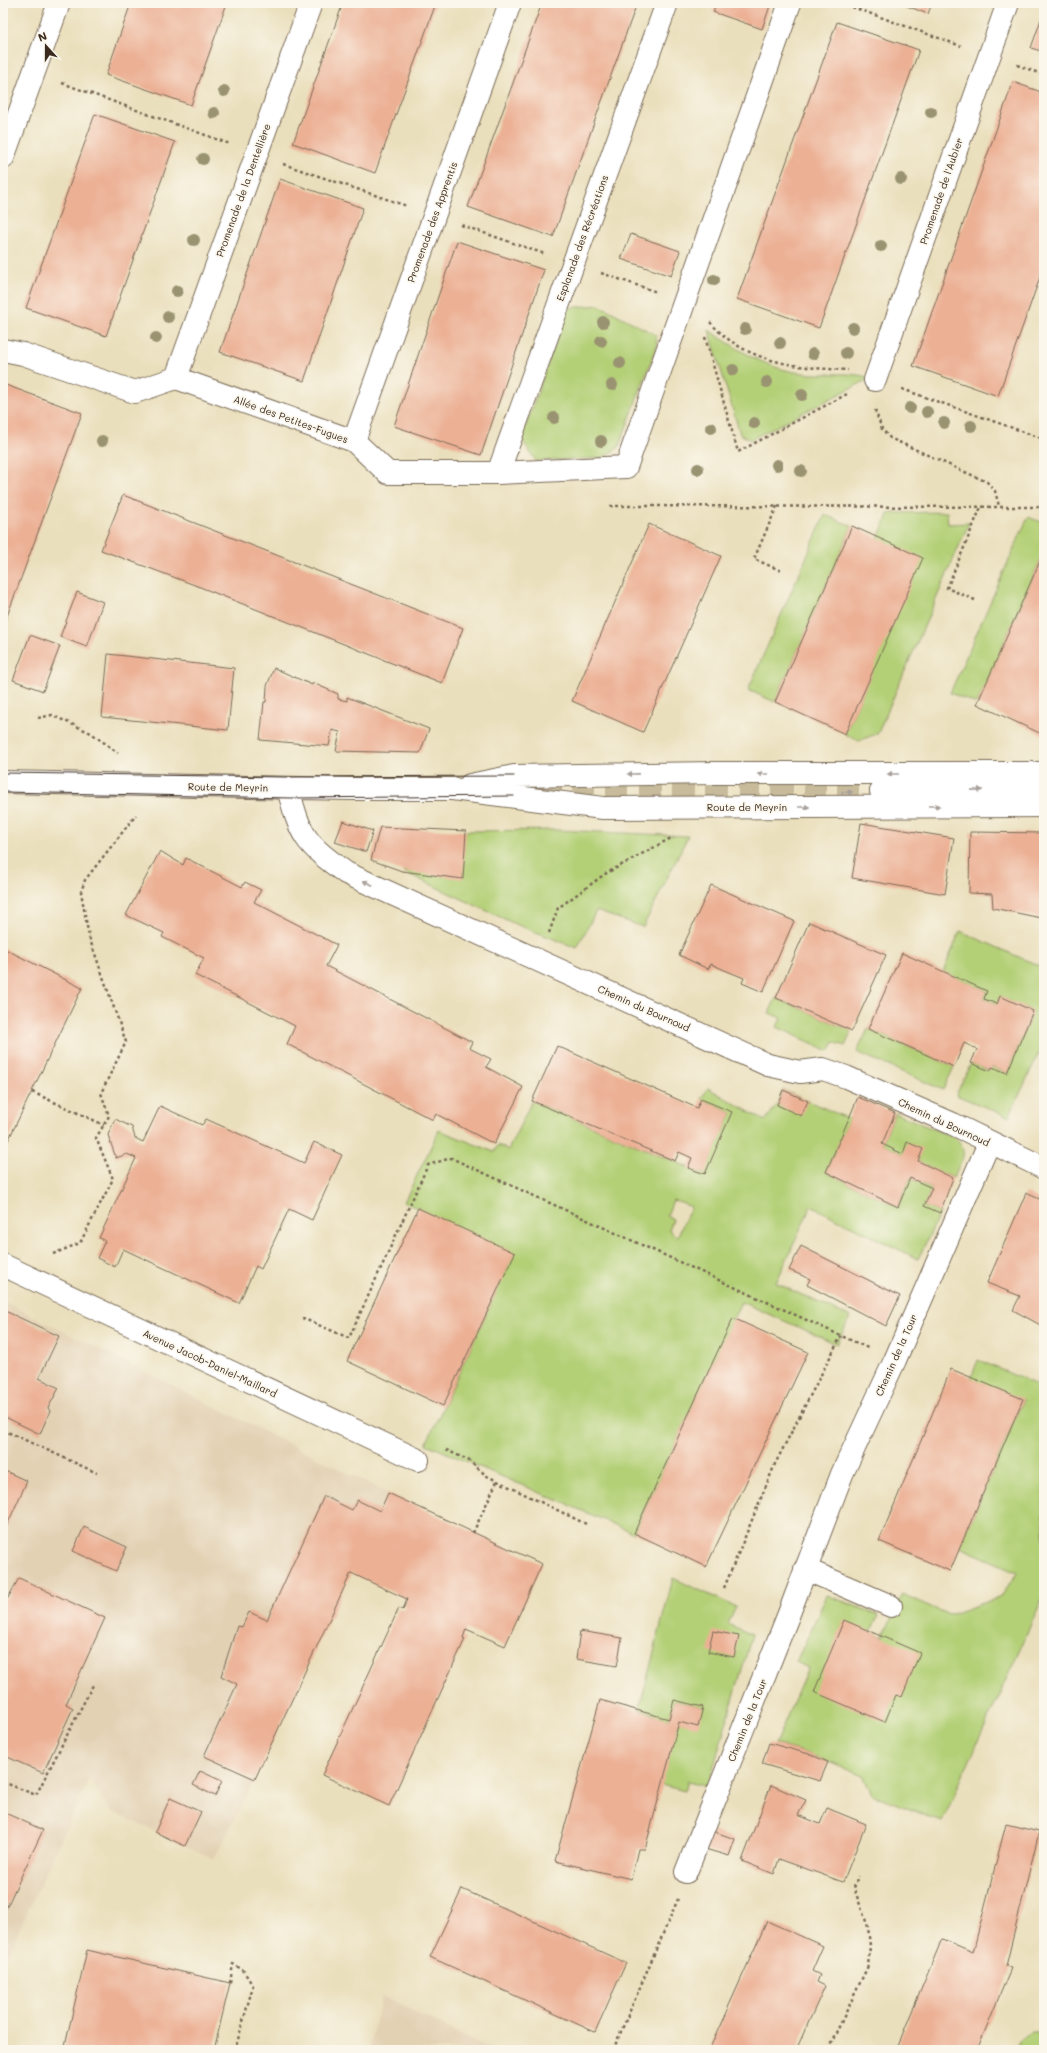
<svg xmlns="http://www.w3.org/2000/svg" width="1047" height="2053" font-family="Mali,sans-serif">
<rect width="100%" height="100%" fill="#fbf7ec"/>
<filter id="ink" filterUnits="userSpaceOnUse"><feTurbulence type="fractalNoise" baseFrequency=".025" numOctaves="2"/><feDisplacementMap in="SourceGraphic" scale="8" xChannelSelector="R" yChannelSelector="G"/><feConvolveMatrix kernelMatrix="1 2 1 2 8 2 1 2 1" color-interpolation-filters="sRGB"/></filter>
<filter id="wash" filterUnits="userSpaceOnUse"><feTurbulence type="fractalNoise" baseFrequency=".012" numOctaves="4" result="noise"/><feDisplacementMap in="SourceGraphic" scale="16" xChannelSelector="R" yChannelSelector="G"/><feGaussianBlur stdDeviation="0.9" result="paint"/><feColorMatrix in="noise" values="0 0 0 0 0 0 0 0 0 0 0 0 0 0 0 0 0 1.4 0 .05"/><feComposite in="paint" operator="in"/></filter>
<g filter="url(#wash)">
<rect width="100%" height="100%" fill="#eadfbc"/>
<path fill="#e3d1b4" d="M3 1301 388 1493 255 1779 214 1859 111 1811 89 1778 3 1965Z
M382 1996 492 2050H369Z"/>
<path fill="#b4d077" stroke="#787d4a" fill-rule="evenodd" d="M599 305 656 335 657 345 619 447 602 458 536 461 521 439 568 308Z
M709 330C737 349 768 370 803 373 824 376 846 371 867 377V380L750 440 740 434Z
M947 512 948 524 969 523 878 733 859 741 845 734 871 674 878 538 889 513Z
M825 515 852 526 775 702 748 690Z
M1028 517 1044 523V552L977 704 950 693Z
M557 830 688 836 643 927 596 911 577 948 515 924 402 871 466 831Z
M960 931 1044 968V1042L1009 1117 956 1095 971 1063 989 1071 992 1067 1007 1073 1033 1011 1000 997 997 1004 984 999 987 991 943 972Z
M776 998 852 1031 845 1046 834 1042 829 1051 777 1027 781 1018 769 1013Z
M868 1029 954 1067 943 1090 857 1052Z
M708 1088 765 1121 777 1105 783 1090 849 1119 826 1172 898 1207 910 1178 932 1188 924 1206 940 1213 918 1259 811 1206 776 1283 850 1317 837 1344 741 1302 634 1533 426 1444 514 1254 404 1202 439 1130 494 1152 498 1145 508 1150 532 1101 704 1174 732 1112 701 1099ZM673 1200 691 1207 677 1237 669 1230 673 1219 667 1216Z
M895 1113 957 1139C970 1153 960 1163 953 1178L882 1144Z
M978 1360 1044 1388V1595L942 1822 872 1794 863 1776 809 1754 775 1744 808 1668 796 1662 827 1595 878 1615 871 1632 883 1637 902 1594 949 1615 1001 1597 1017 1572 960 1547 1023 1400 971 1378Z
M673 1578 736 1607 728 1624 752 1635 708 1786 688 1781 685 1791 661 1785 679 1722 703 1707 674 1700 669 1719 639 1710Z
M1032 2032H1044V2050H1015L1019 2041Z"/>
<g id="blocks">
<path fill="#ecb195" d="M131 3H227L191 105 106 75Z
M343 3H436L375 173 293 143Z
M542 3H637L553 237 468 207Z
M716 3H771L762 29 713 12Z
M899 3H932L928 14Z
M1044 11V52L1031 48Z
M837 22 919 50 819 328 737 299Z
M1013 82 1044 93V266L998 396 913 366Z
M95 114 175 142 106 336 26 308Z
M280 179 363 208 304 381 220 352Z
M631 234 680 251 671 276 621 259Z
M457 241 544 270 481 455 394 426Z
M3 384 82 413 3 627Z
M123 495 463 628 442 683 200 587 101 550Z
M649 524 721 556 643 732 572 701Z
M852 526 923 558 845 734 775 702Z
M1044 552V735L977 704Z
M77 592 103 602 87 647 60 637Z
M30 635 60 646 43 691 13 680Z
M108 654 234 668 228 730 102 717Z
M274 668 312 685 313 683 338 694V699L347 701V697L429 729 420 753 336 751 340 732 332 730 329 746 260 740 264 702H266L267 686Z
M343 821 373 831 366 852 335 842Z
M861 823 954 838 945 894 852 878Z
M380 827 466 831 463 879 402 871 371 860Z
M970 832 1044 833V894H1041V918L993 908 992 894 969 893Z
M160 851 183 865 186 858 242 887 245 882 261 890 254 902 337 945 326 966 472 1042 469 1048 491 1059 486 1067 523 1087 494 1144 436 1114 433 1120 287 1044 295 1026 195 975 204 958 162 937 164 933 126 915Z
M711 885 794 921 763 992 742 983 744 978 727 971 711 964 708 969 679 955Z
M809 922 886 955 852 1031 776 998Z
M3 948 82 988 3 1151Z
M902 953 987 991 984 999 997 1004 1000 996 1033 1011 1007 1073 992 1067 990 1071 971 1063 977 1049 964 1043 954 1067 868 1029Z
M557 1046 697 1108 701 1099 732 1112 705 1174 688 1168 692 1158 679 1152 675 1161 532 1101Z
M783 1090 808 1101 801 1116 777 1105Z
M858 1097 895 1113 882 1144 903 1154 907 1142 923 1149 918 1161 953 1178 940 1213 924 1206 932 1188 910 1178 898 1207 826 1172Z
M160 1106 202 1125 206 1119 304 1163 314 1142 342 1155 312 1220 289 1209 261 1269 256 1266 239 1303 123 1249 115 1267 97 1258 105 1241 99 1238 136 1158 127 1154 116 1158 108 1135 115 1119 132 1127 135 1138 143 1142Z
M1026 1193 1044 1201V1327L1013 1310 1020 1296 987 1283Z
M418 1208 515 1253 443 1406 347 1361Z
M801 1246 900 1296 886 1326 807 1285 810 1279 789 1270Z
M3 1310 59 1336 39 1378 59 1388 48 1408 50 1411 40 1434 3 1416Z
M733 1318 808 1352 706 1567 634 1533Z
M951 1369 1023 1399 950 1571 879 1541Z
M3 1470 27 1481 3 1534Z
M388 1493 542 1564 505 1646 466 1629 463 1638 465 1639 389 1806 322 1775 399 1608 403 1610 407 1599 351 1573 255 1779 204 1756 237 1684 221 1676 237 1626 242 1627 249 1612 267 1620 324 1496 352 1510 357 1500 380 1511Z
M84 1527 127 1547 116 1571 73 1551Z
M19 1578 105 1618 66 1704 73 1708 43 1773 3 1755V1596L8 1598Z
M844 1620 920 1653 902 1697 896 1695 885 1722 814 1692Z
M580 1631 622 1638 617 1666 576 1659Z
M713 1631 739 1636 734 1657 708 1652Z
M600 1700 669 1719 674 1700 703 1707 698 1727 679 1722 645 1849H638L631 1879 555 1861Z
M769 1743 809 1754 828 1762 820 1781 762 1764Z
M200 1771 222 1781 215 1796 193 1785Z
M771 1785 806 1800 798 1815 820 1824 827 1808 866 1824 843 1882 779 1859 774 1874 742 1861Z
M170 1798 201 1812 185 1846 155 1832Z
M3 1812 43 1830 3 1915Z
M1006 1824 1039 1832 1006 1966 1011 1968 977 2050H896L942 1939 973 1952Z
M712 1831 735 1839 729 1856 705 1849Z
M462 1889 626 1963 595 2032 430 1957Z
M767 1921 823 1946 812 1971 820 1975 817 1982 825 1986 796 2050H709Z
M87 1950 230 1983 214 2050H64Z"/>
</g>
</g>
<g filter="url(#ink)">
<use href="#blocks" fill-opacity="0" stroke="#786955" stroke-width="1"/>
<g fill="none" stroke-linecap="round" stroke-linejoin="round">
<path stroke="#c7bb9c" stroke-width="22" stroke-dasharray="22 11" stroke-linecap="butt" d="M540 786 899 791"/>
<defs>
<path id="minor" d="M3 158 59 3
M3 350 23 354 135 392 176 378 354 441 388 473H498L626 467 790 3
M176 378 311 3
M875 380 1008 3
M354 441 510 3
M498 473 667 3
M3 782 351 789H452L603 808 1044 806
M470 785 514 776 715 773H1044
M288 788C301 838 305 843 346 873L768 1065 800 1072 823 1069 846 1077 953 1124 1044 1168
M881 791 1044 789
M3 1265 418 1460
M805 1569 891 1606
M686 1872 788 1616 842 1474 895 1360 989 1143"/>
</defs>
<use href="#minor" stroke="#786955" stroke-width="24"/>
<path stroke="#786955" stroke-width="2.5" stroke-dasharray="3 3" stroke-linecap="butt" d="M841 3 961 46
M1017 65 1044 75
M62 83 230 144
M283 164 407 206
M461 225 545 254
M601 273 657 292
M710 322C745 363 798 368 848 370
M705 337 738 452 849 393
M902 389 1044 439
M875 410 882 429 890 438 987 482 995 491 999 506
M610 506 1044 507
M777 506 754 559 782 571
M975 600 947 588 981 507
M38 718 52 715 91 733 118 753
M549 933 558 908 605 874 671 838
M32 1092 104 1125
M1040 1134 1044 1122
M53 1254 80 1243 113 1179 96 1138 109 1116 101 1093 126 1042 89 937 81 892 85 880 136 815
M302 1318 349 1338 428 1165 451 1158 868 1348
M3 1430 97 1473
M446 1450 468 1460 487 1476 586 1524
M473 1533 497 1481
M724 1588 775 1464 841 1336
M3 1782 36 1795 94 1683
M230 1983 233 1964 243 1970 253 1986 235 2050
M613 2050 678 1899
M828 2050 868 1966 870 1946 868 1927 854 1888 858 1876"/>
<use href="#minor" stroke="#fff" stroke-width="22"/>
<path stroke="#3b2a1e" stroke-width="1" d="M3 773 286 777 514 776
M3 792 291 798 514 796"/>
</g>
<g fill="#9a9371">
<circle cx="224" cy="91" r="6"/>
<circle cx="931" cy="112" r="6"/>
<circle cx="214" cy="113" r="6"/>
<circle cx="203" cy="159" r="6"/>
<circle cx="901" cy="179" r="6"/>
<circle cx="194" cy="240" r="6"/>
<circle cx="881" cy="246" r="6"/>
<circle cx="714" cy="280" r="6"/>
<circle cx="177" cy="291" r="6"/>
<circle cx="168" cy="317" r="6"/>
<circle cx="603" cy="322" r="6"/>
<circle cx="853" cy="328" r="6"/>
<circle cx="745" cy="329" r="6"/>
<circle cx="156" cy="338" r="6"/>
<circle cx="601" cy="341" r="6"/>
<circle cx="780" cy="343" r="6"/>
<circle cx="846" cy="353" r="6"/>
<circle cx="813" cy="354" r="6"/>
<circle cx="620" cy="363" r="6"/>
<circle cx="733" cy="370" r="6"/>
<circle cx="767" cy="382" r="6"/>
<circle cx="612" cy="385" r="6"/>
<circle cx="802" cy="395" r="6"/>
<circle cx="910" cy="408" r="6"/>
<circle cx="927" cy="412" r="6"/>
<circle cx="554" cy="418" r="6"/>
<circle cx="754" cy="423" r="6"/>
<circle cx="944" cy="423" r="6"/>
<circle cx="971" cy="426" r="6"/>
<circle cx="711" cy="428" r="6"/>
<circle cx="102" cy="441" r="6"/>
<circle cx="601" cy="441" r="6"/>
<circle cx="777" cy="465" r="6"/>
<circle cx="698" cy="469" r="6"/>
<circle cx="801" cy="471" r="6"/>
</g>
<defs><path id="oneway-solid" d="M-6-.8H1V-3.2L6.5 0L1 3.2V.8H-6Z"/></defs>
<g fill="#a79f9a">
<use href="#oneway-solid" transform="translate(633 774) rotate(179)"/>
<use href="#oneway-solid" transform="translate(763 774) rotate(-180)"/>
<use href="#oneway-solid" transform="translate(893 774) rotate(180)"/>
<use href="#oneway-solid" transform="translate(977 790) rotate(-1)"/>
<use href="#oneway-solid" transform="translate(847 792) rotate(-1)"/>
<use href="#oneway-solid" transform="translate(934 806)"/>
<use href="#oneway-solid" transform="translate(804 807)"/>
<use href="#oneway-solid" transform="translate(368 883) rotate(-155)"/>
</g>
</g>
<g text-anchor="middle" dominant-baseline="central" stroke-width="3.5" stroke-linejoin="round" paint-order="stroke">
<g font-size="10" fill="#3b2a1e" stroke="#fbf7ec">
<text transform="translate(243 190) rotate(-70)">Promenade de la Dentellière</text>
<text transform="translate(941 191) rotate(-71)">Promenade de l'Aubier</text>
<text transform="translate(432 222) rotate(-70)">Promenade des Apprentis</text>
<text transform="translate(582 238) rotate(-70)">Esplanade des Récréations</text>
<text transform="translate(291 419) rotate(20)">Allée des Petites-Fugues</text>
<text transform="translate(228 787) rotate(1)">Route de Meyrin</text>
<text x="747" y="807">Route de Meyrin</text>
<text transform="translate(644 1008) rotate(24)">Chemin du Bournoud</text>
<text transform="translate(944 1122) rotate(25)">Chemin du Bournoud</text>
<text transform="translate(896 1355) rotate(-66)">Chemin de la Tour</text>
<text transform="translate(210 1363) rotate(25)">Avenue Jacob-Daniel-Maillard</text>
<text transform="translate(747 1720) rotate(-68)">Chemin de la Tour</text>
</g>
</g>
<rect width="1047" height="2053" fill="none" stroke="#fbf7ec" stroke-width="16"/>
<g transform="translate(46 46) rotate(339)" stroke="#fbf7ec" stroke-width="3" paint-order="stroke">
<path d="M0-3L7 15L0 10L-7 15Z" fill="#3b2a1e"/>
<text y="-6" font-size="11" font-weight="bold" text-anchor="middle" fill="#3b2a1e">N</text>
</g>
</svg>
